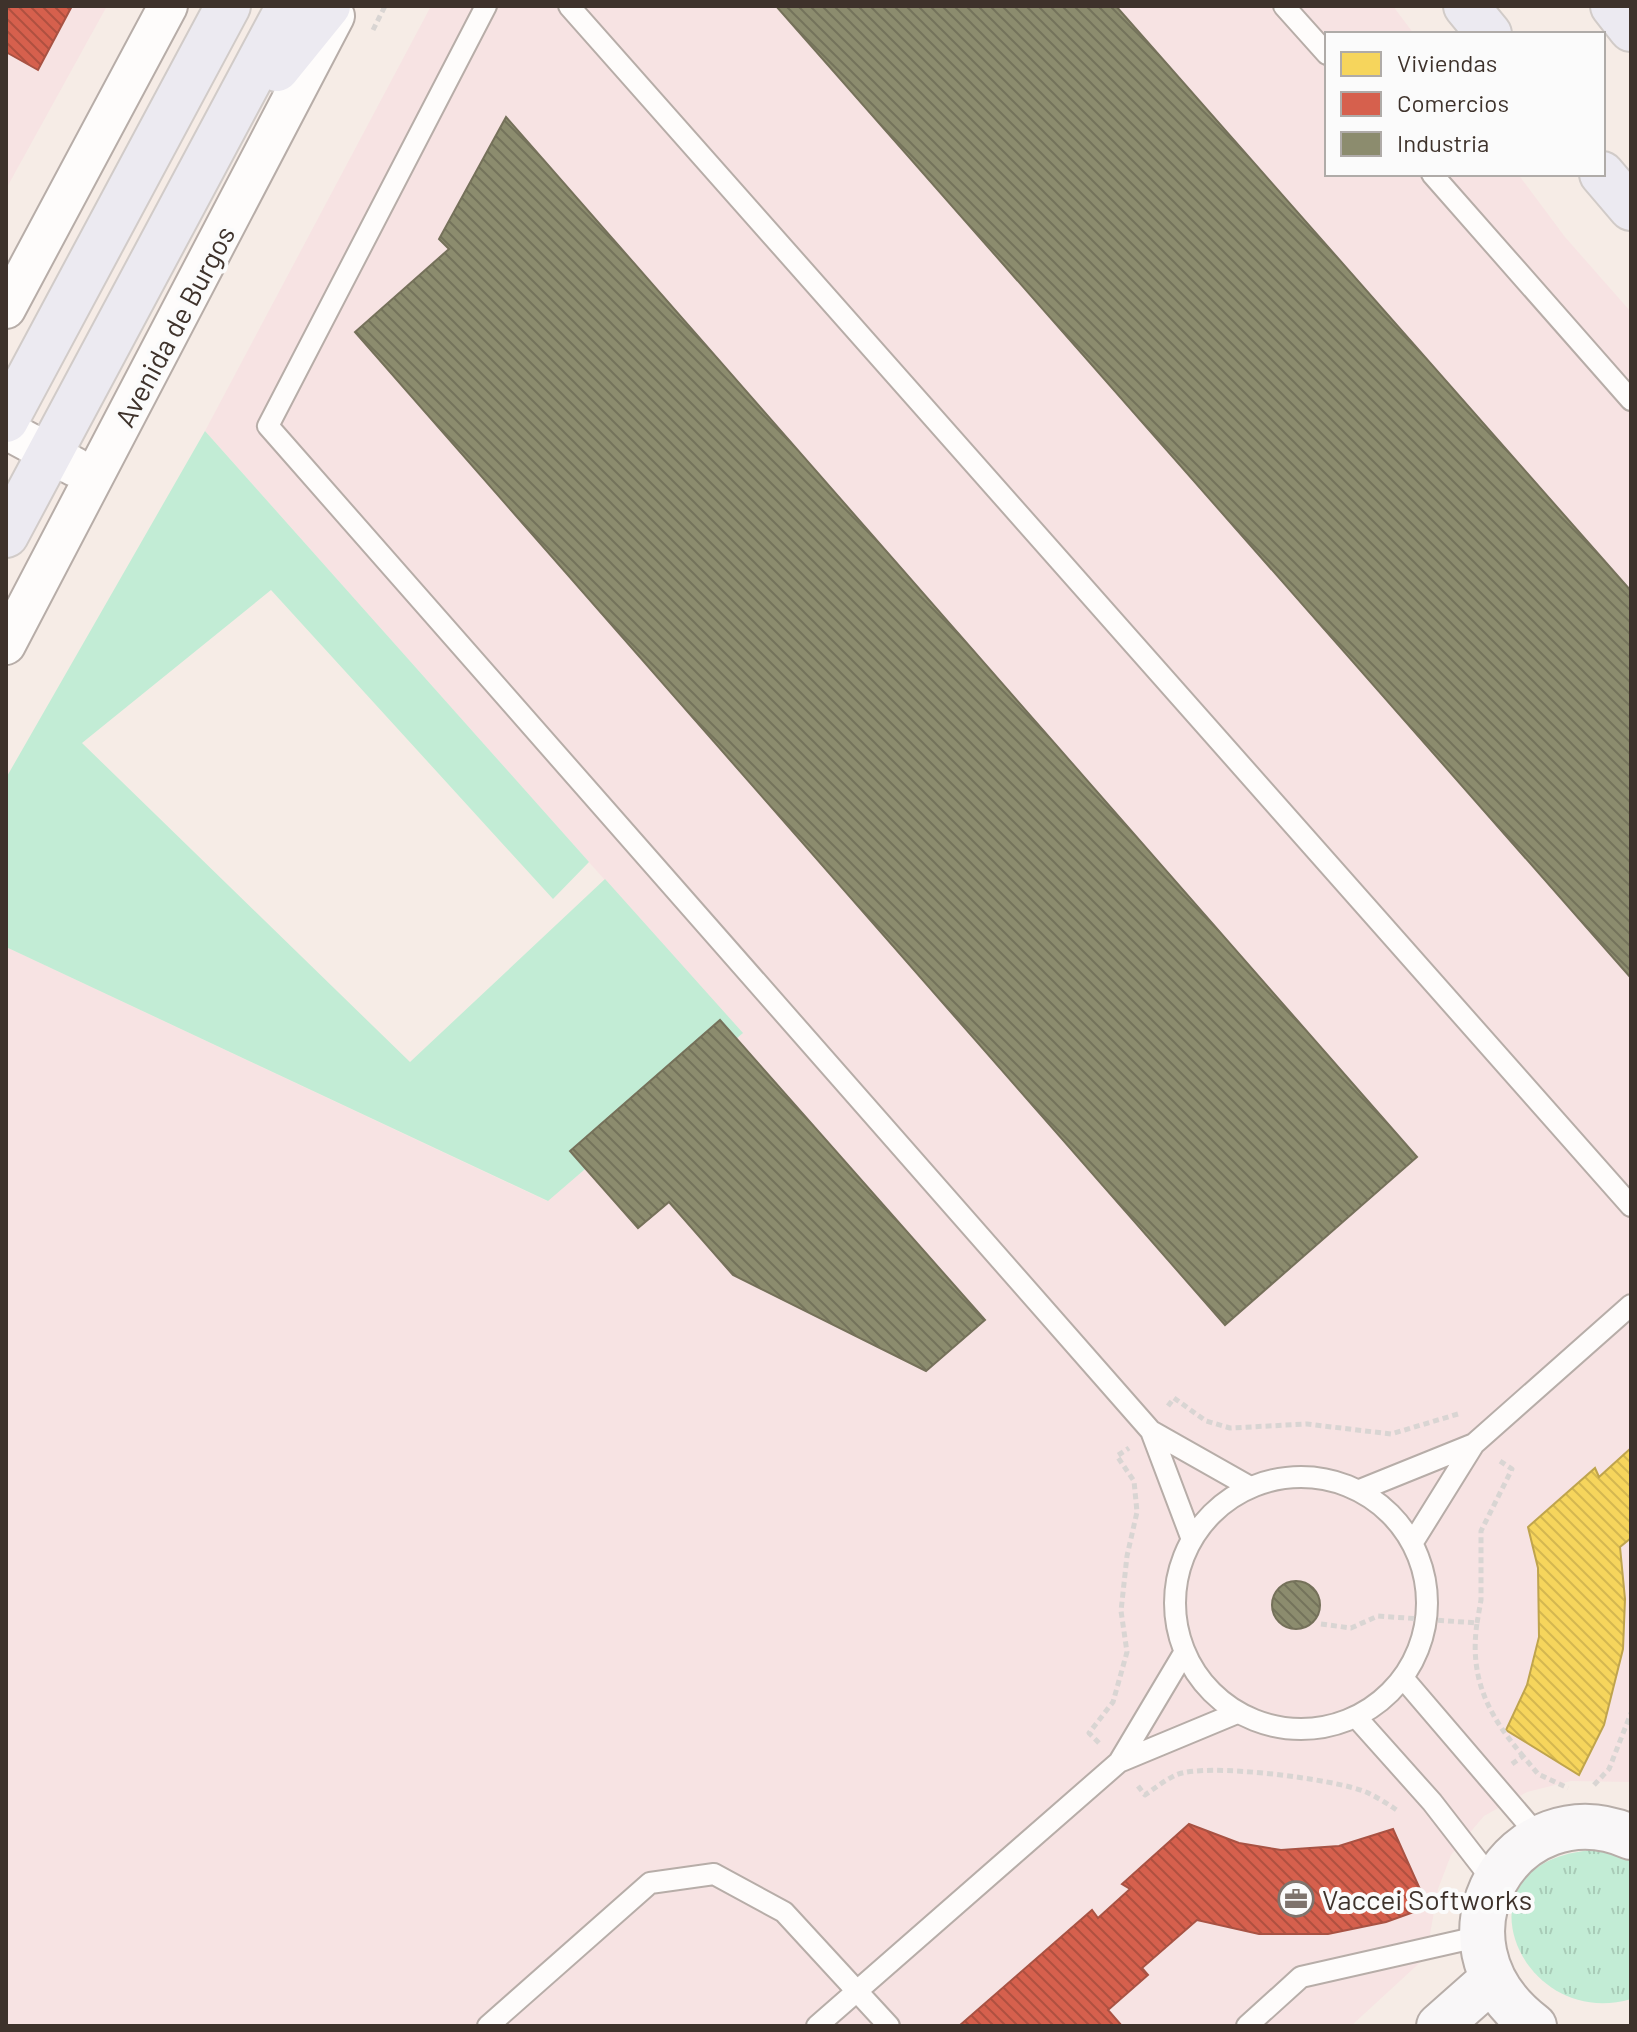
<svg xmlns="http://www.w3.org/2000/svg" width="1637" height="2032" font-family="Barlow,sans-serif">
<defs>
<pattern id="grass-tufts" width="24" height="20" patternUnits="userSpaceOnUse" patternTransform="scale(2)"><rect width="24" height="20" fill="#c2ecd5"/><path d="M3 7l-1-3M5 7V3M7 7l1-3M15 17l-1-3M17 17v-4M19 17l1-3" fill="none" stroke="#a8cbb7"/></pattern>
<pattern id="homes-back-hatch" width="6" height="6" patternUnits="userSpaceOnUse" patternTransform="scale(2)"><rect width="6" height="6" fill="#f6d55c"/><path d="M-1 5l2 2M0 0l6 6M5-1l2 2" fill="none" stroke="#d4b750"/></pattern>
<pattern id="shops-back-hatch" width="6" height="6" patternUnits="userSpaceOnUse" patternTransform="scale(2)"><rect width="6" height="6" fill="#d6604d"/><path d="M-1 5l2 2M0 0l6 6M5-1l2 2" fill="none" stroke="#af5040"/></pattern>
<pattern id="industry-back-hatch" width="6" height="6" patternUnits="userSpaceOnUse" patternTransform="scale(2)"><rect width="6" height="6" fill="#8c8c6e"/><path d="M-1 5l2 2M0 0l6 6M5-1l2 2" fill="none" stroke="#74735b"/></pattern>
</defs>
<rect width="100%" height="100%" fill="#f6ece6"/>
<path fill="#f7e3e3" d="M6 6H107L6 189Z
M431 6H1393L1414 34H1327V174H1518L1565 237 1631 312V1782L1571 1781 1527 1792 1484 1816 1451 1855 1438 1889 1426 1957 1351 2026H6V947L547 1201 742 1034 205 431Z"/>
<path fill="url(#grass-tufts)" d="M1593 1850 1614 1853 1631 1861V1999C1519 2032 1448 1861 1593 1850Z"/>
<path fill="#c2ecd5" d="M205 431 589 862 553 899 271 590 82 743 410 1062 605 879 743 1033 548 1201 6 947V778Z"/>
<path fill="url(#homes-back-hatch)" stroke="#bfa44d" stroke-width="2" d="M1631 1448V1538L1620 1547 1625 1599 1623 1649 1604 1725 1579 1775 1506 1730 1527 1685 1539 1637 1538 1568 1528 1527 1595 1468 1599 1477Z"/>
<path fill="url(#shops-back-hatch)" stroke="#a85243" stroke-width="2" d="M6 6H72L38 70 6 52Z
M1189 1824 1239 1843 1281 1850 1339 1846 1393 1829 1428 1907 1386 1922 1328 1934H1259L1197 1920 1142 1968 1148 1975 1108 2010 1122 2026H959L1092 1910 1098 1918 1130 1889 1122 1884Z"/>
<path fill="url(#industry-back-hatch)" stroke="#75715a" stroke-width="2" d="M776 6H1116L1631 591V978Z
M506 117 1417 1157 1225 1325 355 332 449 249 439 239Z
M720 1020 985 1320 926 1371 733 1275 669 1202 638 1228 570 1151Z
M1272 1605a24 24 0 1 1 48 0a24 24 0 1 1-48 0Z"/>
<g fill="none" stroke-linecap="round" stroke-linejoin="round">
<defs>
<path id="lane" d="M486 6 268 426 1151 1431 1250 1487
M569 6 1631 1206
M1284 6 1327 54
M1432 174 1631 400
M1151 1431 1191 1537
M1175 1603a126 126 0 1 1 252 0a126 126 0 1 1-252 0Z
M1360 1490 1474 1444
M1413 1542 1474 1444 1631 1305
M1403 1678 1540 1838
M1356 1717 1432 1802 1494 1882
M1119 1762 1237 1713
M488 2026 650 1883 714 1874 784 1912 889 2026
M817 2026 1119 1762 1184 1653
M1247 2026 1301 1977 1482 1936"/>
<path id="street" d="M6 309 168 6
M6 430 75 467
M6 645 335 16"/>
<path id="secondary" d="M1439 2026 1491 1980
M1534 2026C1419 1940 1515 1786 1631 1837"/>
<path id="highway" d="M1466 6 1489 34
M1613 6 1631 29
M277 69 328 6
M1602 174 1631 208
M6 420 228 6
M6 535 289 6"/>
</defs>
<use href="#lane" stroke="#b7ada8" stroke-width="24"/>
<use href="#street" stroke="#b7ada8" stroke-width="42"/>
<use href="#secondary" stroke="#b7ada8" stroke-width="48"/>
<use href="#highway" stroke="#d1cbc8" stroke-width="48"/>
<path stroke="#d9d5d3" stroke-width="5" stroke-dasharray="6 4" stroke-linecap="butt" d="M373 30 385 6
M1168 1406 1174 1398 1206 1421 1230 1428 1307 1424 1391 1434 1458 1414 1460 1417
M1477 1623 1481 1600V1531L1512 1469 1497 1459
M1321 1624 1351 1628 1378 1616 1477 1623C1469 1678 1488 1715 1523 1756
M1099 1743 1089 1733 1113 1702 1127 1652 1121 1611 1127 1556 1137 1512 1134 1481 1117 1456 1129 1448
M1512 1764 1523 1756 1538 1774 1568 1788
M1594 1785 1609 1769 1631 1713
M1138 1786 1145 1795C1155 1788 1165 1780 1176 1775 1205 1762 1335 1779 1366 1792 1377 1797 1388 1804 1398 1811"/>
<use href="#lane" stroke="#fefcfb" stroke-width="20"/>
<use href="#street" stroke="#fefcfb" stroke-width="38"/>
<use href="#secondary" stroke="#f9f7f8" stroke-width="44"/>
<use href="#highway" stroke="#eceaf1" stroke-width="44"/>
</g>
<defs>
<symbol id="office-ring" viewBox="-11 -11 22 22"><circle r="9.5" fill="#fbfbfb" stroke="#7e736c" stroke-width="1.5"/><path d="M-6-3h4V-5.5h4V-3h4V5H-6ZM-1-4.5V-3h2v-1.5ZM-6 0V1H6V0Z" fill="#7e736c"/></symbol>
</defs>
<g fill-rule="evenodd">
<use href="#office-ring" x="1276" y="1879" width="40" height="40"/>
</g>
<g text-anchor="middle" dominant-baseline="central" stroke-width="8" stroke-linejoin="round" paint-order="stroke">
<g font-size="28" fill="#3e322b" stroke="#fbfbfb">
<text transform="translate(174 326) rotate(-62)">Avenida de Burgos</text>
</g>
<g font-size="28" fill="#3e322b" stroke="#fbfbfb" text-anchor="start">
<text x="1322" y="1899">Vaccei Softworks</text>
</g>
</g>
<rect width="1637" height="2032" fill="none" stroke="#3e322b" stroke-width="16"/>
<rect x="1325" y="32" width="280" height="144" fill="#fbfbfb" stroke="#afaba8" stroke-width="2"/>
<rect x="1341" y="52" width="40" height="24" fill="#f6d55c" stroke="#afaba8" stroke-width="2"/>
<text x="1397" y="72" font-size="24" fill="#3e322b">Viviendas</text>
<rect x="1341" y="92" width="40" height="24" fill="#d6604d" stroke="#afaba8" stroke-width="2"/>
<text x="1397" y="112" font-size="24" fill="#3e322b">Comercios</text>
<rect x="1341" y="132" width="40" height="24" fill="#8c8c6e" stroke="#afaba8" stroke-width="2"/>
<text x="1397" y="152" font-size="24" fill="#3e322b">Industria</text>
</svg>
